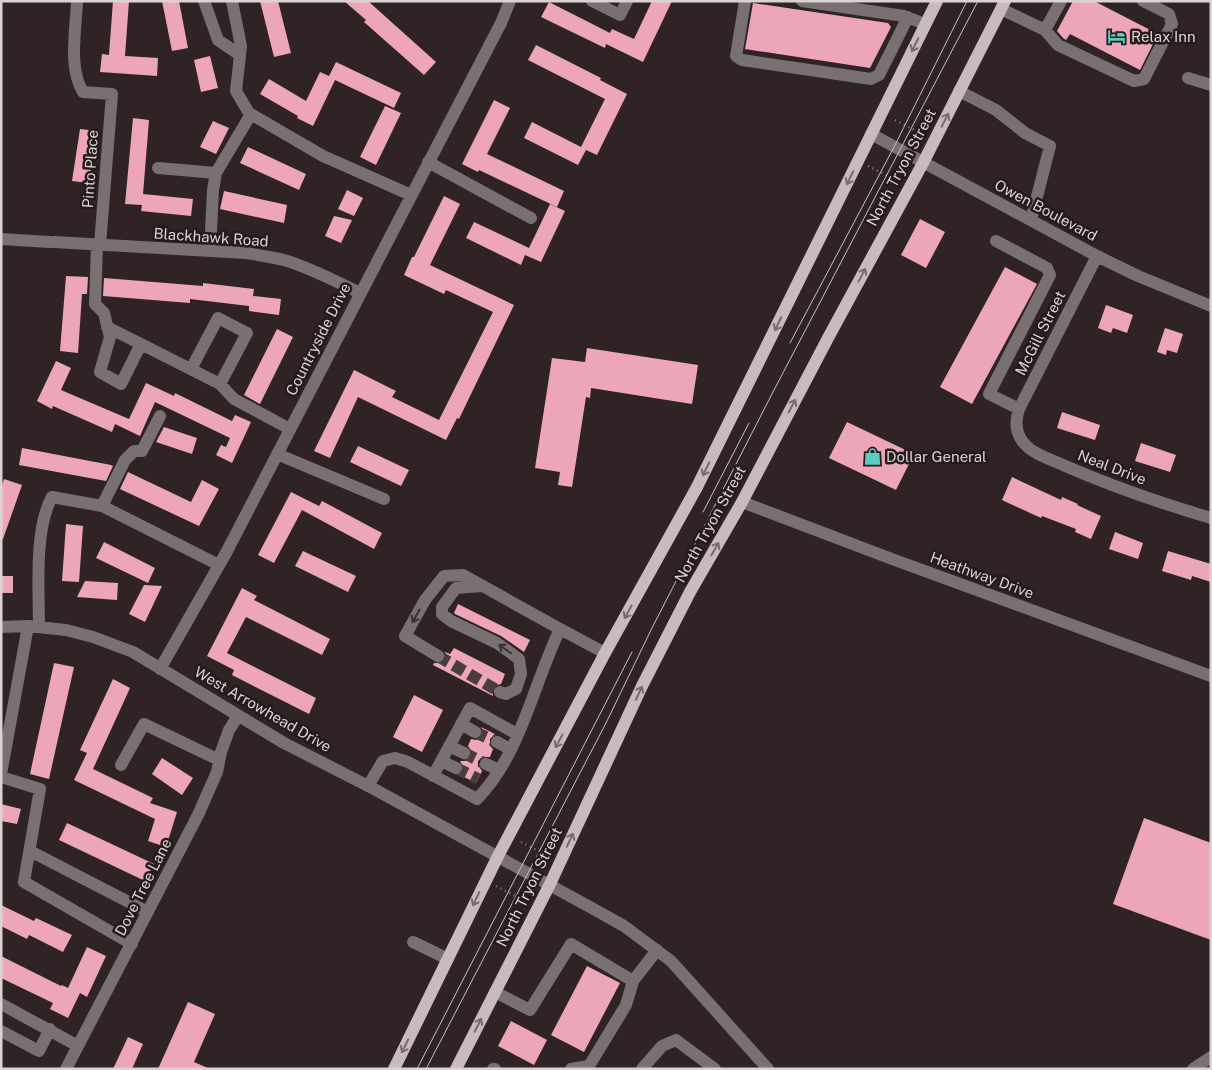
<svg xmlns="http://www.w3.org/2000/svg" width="1212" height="1070" font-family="'Public Sans',sans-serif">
<rect width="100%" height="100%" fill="#302326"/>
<path fill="#eda6b8" d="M113 1H129L125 56 158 58 157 76 100 72 102 54 109 55Z
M162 1H179L188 48 172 51Z
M260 1H278L291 53 274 57Z
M344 1H368L436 62 424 75 364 22 366 20Z
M652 1H672L643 62 606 44 605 48 541 17 549 2 610 33 612 29 634 39Z
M1073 1H1094L1158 34 1140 70 1070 34 1066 40 1063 38 1057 31Z
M753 3 888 23 891 27 870 68 745 49Z
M536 45 601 78 600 80 627 94 597 155 586 150 578 165 524 138 532 122 581 147 605 99 528 60Z
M210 56 218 88 201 92 194 60Z
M336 62 401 93 394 108 335 80 313 126 297 118 298 116 260 94 269 79 306 101 320 72 329 76Z
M494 100 510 108 487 154 564 191 557 207 479 170 478 172 462 164Z
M385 106 401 113 376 165 360 157Z
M133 118 149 120 143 194 193 199 191 216 141 211 142 205 125 204Z
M213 121 229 128 216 154 200 147Z
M80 129 97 131 89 183 72 181Z
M248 147 306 174 299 190 240 163Z
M347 190 363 198 354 216 338 209Z
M224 191 287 205 284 223 220 209Z
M444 196 460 204 430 265 514 305 459 419 457 418 446 440 358 397 330 458 314 451 354 370 396 391 392 397 439 420 493 312 446 290 444 294 404 275 412 257H414Z
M550 204 565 211 541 262 525 255 521 265 466 238 474 222 529 248Z
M334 216 352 220 341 243 325 236Z
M920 219 945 232 926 268 901 255Z
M1005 267 1037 284 972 404 940 387Z
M66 276 88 277 87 294H82L78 353 60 351Z
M104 278 203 286V283L254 289 253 296 281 299 279 315 249 311V306L190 299V303L103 296Z
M1106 305 1133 315 1127 333 1113 328 1111 333 1098 328Z
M1165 328 1183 334 1177 353 1167 350 1166 355 1157 352Z
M277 329 293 337 260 404 244 395Z
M587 348 698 365 692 404 591 388 590 398 586 397 572 487 558 485 560 472 535 468 552 358 585 362Z
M56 361 71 368 61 390 129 419 146 383 174 396 175 393 232 421 235 415 251 422 232 463 216 455 221 445 226 447 230 438 155 402 140 436 115 424 112 432 53 406 52 409 37 401Z
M1062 412 1100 425 1095 440 1057 428Z
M847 422 914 454 896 490 829 458Z
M164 427 197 438 192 454 156 442Z
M1141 443 1176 455 1170 472 1135 461Z
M358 446 409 470 401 486 350 462Z
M22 448 111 465 113 466 106 481 19 465Z
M128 472 191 502 202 480 219 489 199 526 120 489Z
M1012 477 1061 500 1062 497 1078 504 1077 505 1101 516 1091 539 1075 532 1076 529 1042 516 1041 518 1002 500Z
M4 479 22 485 3 539H1V488Z
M291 492 319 506 322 501 382 533 374 549 302 510 274 563 258 555Z
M66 524 83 526 79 582 62 581Z
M1115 532 1143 543 1138 559 1109 549Z
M104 542 155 568 148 583 96 558Z
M303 551 356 576 348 592 295 566Z
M1168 551 1211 564V582L1192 576 1191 580 1162 571Z
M1 576H13V593H1Z
M85 581 118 583 117 600 77 597Z
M144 585 162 586 145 622 129 614Z
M242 588 257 596 254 600 330 639 322 655 246 617 227 653 316 698 309 714 232 675 234 670 207 656Z
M458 604 530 640 524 652 501 636 455 614 454 613Z
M454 648 505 674 501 684 495 686 492 689 493 696 433 665 434 663H442L446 657 445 652 450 654Z
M54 663 74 667 49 779 30 774Z
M113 679 130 688 93 769 153 798 150 803 177 812 166 847 148 841 155 819 74 780 87 753 80 750Z
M414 695 443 710 422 752 393 737Z
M481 727 495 734 490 739V746L493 749 490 757H482L478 761V765L482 771 476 783 460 775 464 768 460 761H465L471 757 472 752 468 746 471 739 476 740 482 736 483 731Z
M162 758 193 778 182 795 152 774Z
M1 804 21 809 17 824 1 821Z
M1144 818 1211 843V940L1113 904Z
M67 823 154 864 145 881 59 840Z
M1 905 34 921 36 918 72 935 63 952 29 935 27 939 1 926Z
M87 947 106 956 87 997 80 993 68 1018 50 1009 53 1003 1 978V956L61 986 62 985 68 988Z
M587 966 620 983 584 1052 551 1035Z
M188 1002 215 1014 194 1062 210 1069H158Z
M511 1021 547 1040 534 1065 498 1046Z
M128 1037 143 1044 132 1069H113Z"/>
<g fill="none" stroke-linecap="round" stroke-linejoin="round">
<path stroke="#4a3d40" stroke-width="12" stroke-dasharray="12 6" stroke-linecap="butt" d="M438 656 500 692
M475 732 497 742
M464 753 486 764
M456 768 478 779"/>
<path stroke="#8b8082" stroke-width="2.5" stroke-dasharray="1 4" stroke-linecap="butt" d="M895 120 924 135
M868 166 896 180
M521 842 550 857
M496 886 523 900"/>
<path stroke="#787072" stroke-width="12" d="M77 1C76 29 68 68 83 92L112 94 100 245
M204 1 218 40 240 55
M232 1 241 46 236 91 249 113 323 156 411 195
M592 1 620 15 627 1
M745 1 736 56 742 60 871 79 879 75 908 17
M802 1 904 16 925 24
M1001 9 1045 30 1058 45 1134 81 1144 79 1172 24 1169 14 1143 1
M1045 30 1061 1
M1188 78 1211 85
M959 91 996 110 1025 133 1050 146 1031 220
M871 134 1097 256 1138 276 1211 306
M428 162 531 218
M158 168 216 173
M1 239 50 242
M996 241 1047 268 1050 275 989 394 1019 409
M54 242 246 253C258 255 272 257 284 260 311 268 335 281 360 293
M97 245 95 304 104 313 110 337 100 372 121 384 141 344 107 327
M210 251 213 190 216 173 251 114
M1097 256 1019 409C1015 421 1015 432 1023 442 1032 454 1050 459 1063 465 1111 486 1160 503 1211 518
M141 344 220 384 234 399 290 429
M191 369 218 318 247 333 220 384
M277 454 384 499
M742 502 892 559 1211 676
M102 506 125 460 134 451H142L160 416
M483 586 456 588 442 607V614L451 621 497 643 519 659 521 674 516 689 506 694 500 692
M1 627 28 626 66 630 93 637 133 652 284 743 374 789 599 912 624 926 671 961 768 1069
M39 627C39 590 34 529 52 497L102 506 219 565
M438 656 405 636 425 600 444 576 463 575 560 629
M160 669 226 553 501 23 510 1
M461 724 475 732
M497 742 510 749
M449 746 464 753
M441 761 456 768
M486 764 499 770
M121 765 144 724 219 760
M1 774 28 626
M433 776 470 708 517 734
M1 777 40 789 24 882 132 944
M368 786 383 761 395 758 408 762 477 799C521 754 533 685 560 629L605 653
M30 851 148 912
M413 942 448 959
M495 992 530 1010 571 944 633 981 657 950
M1 1004 78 1046
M1 1031 39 1051 50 1029
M66 1069 198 815 217 772 221 752 229 730 238 716
M493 1069H495
M571 1069 589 1066 626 1005 633 981
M642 1069 662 1046 676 1040 715 1069
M1193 1069 1211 1057"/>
<path stroke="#c9babe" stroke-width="12" d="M394 1069 498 856 605 653 697 487 937 1
M456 1069 550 884 642 686 690 592 742 502 828 338 923 163 1005 1"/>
<path stroke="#c8bfc0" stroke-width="1" d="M790 343 894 147 967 1
M703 512 749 423
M417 1069 632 652
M426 1069 606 723 652 628 774 390 978 1"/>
</g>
<defs><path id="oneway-shaft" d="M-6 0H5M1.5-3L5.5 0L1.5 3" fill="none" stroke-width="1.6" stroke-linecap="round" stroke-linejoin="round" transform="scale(1.25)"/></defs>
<g stroke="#786a6e">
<use href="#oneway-shaft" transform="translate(915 45) rotate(116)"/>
<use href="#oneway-shaft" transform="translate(945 120) rotate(-63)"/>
<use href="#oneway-shaft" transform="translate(850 178) rotate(116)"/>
<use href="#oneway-shaft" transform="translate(862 275) rotate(-62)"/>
<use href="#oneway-shaft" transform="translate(778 324) rotate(116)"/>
<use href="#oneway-shaft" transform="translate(792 406) rotate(-62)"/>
<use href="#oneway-shaft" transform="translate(706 469) rotate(117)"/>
<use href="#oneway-shaft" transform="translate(715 549) rotate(-60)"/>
<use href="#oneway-shaft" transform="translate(628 612) rotate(119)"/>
<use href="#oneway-shaft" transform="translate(639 693) rotate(-65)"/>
<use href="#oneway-shaft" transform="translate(559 741) rotate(118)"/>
<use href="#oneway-shaft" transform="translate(570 840) rotate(-65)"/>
<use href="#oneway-shaft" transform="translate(476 899) rotate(115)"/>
<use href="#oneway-shaft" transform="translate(478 1025) rotate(-63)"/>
<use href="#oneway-shaft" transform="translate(405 1046) rotate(116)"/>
</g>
<g stroke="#3a3032">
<use href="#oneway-shaft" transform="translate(416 616) rotate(119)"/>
<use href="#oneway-shaft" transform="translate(505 649) rotate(-145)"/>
</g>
<defs>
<symbol id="hotel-bare" viewBox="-9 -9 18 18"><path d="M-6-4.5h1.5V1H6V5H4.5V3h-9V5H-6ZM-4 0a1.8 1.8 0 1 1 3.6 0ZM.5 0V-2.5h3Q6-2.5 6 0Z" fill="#5acebd" stroke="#261a1d" stroke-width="2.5" paint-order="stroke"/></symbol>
<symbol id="shop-bare" viewBox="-9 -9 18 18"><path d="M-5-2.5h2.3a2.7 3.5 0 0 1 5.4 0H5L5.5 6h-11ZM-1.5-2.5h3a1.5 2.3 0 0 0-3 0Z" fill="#5acebd" stroke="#261a1d" stroke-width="2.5" paint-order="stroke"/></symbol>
</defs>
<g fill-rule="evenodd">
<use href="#hotel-bare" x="1104" y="24" width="25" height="25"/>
<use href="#shop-bare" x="860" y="444" width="25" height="25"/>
</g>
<g text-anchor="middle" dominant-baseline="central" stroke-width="5" stroke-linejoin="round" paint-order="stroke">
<g font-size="15" fill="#dbd2d3" stroke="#261a1d" text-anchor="start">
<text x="1131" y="36">Relax Inn</text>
<text x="886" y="456">Dollar General</text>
</g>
<g font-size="15" fill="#dbd2d3" stroke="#261a1d">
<text transform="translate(901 167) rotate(-62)">North Tryon Street</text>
<text transform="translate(90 169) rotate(-86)">Pinto Place</text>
<text transform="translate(1046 210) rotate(28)">Owen Boulevard</text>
<text transform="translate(211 237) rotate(4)">Blackhawk Road</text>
<text transform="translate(1040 333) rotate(-63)">McGill Street</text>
<text transform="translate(318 339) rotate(-63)">Countryside Drive</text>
<text transform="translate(1112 467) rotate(21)">Neal Drive</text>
<text transform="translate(710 524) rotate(-61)">North Tryon Street</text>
<text transform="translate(982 575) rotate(20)">Heathway Drive</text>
<text transform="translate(263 709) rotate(30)">West Arrowhead Drive</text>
<text transform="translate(143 887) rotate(-63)">Dove Tree Lane</text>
<text transform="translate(529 887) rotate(-64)">North Tryon Street</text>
</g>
</g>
<rect width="1212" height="1070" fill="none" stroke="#dbd2d3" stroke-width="5"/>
</svg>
